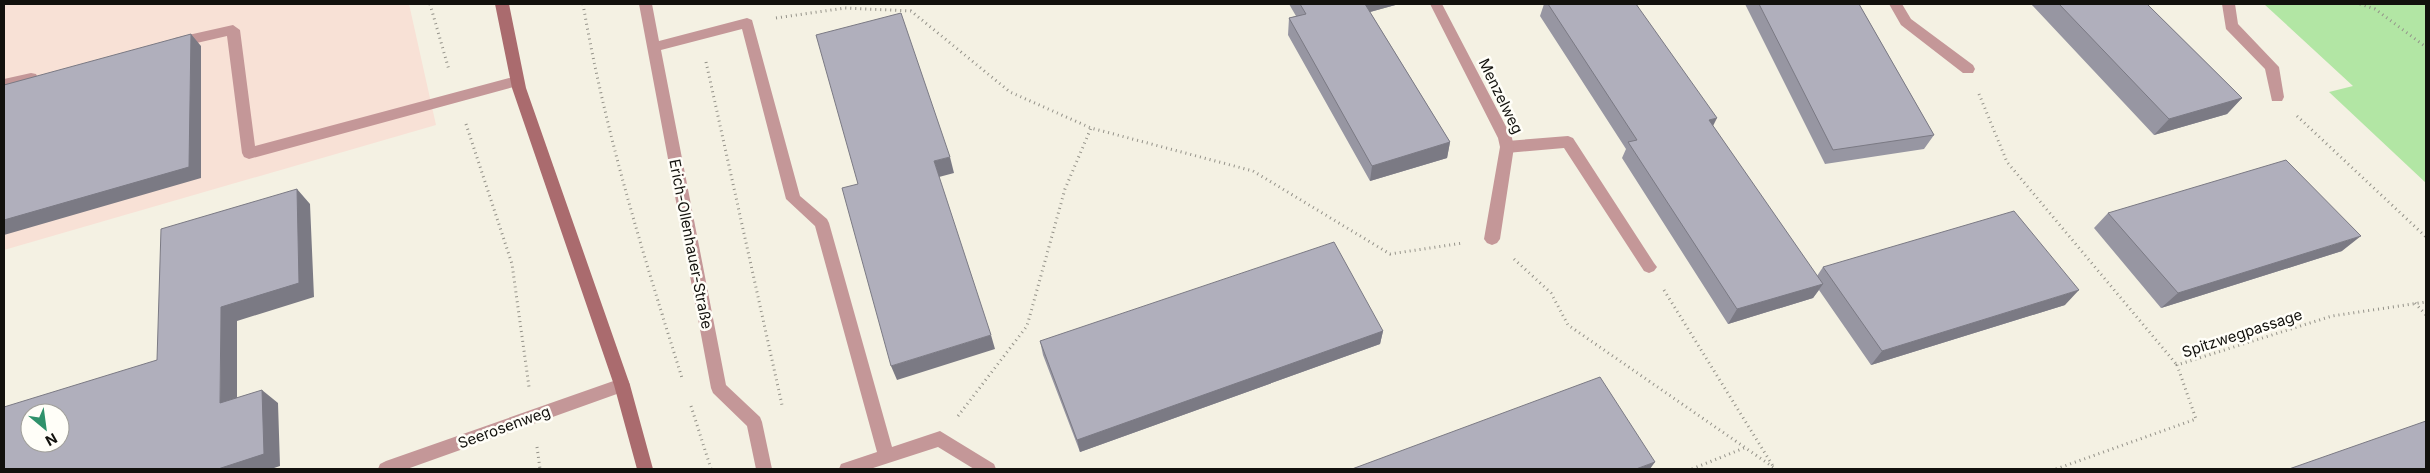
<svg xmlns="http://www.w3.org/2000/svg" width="2430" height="473" font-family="Inter,sans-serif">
<rect width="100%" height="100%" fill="#f4f1e3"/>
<path fill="#f8e1d6" d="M4 4H409L436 125 4 250Z"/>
<path fill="#b2e6a4" d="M2264 4H2426V183L2329 92 2353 86Z"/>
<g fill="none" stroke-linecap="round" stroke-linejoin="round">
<path stroke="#949289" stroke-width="3" stroke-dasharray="1 4" stroke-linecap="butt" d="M430 4 449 70
M583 4C605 132 643 254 682 378
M2360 4 2375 9 2426 47
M776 18 845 8 911 11 1010 92 1091 128 1253 171 1390 254 1463 243
M706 62 782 405
M1979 94 2007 162 2177 365
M2297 116 2426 237
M466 124 512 264 529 387
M1514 259 1551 293 1568 325 1776 469
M1664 290 1773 466
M2415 303 2426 315
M691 406 711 469
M958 416 1027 326 1065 189 1091 128
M537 447 540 469
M1692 469 1744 448
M2056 469 2196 419 2177 365 2332 316 2426 302"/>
<path fill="#c49798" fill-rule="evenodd" d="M639 4H652L659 41 747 18 752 20 800 196 827 219 829 223 892 447 940 431 994 464 996 469H974L938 447 870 469H839L841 464 877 452 815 226 786 199 742 29 661 50 726 385 760 417 762 422 772 469H756L747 426 713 393 711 388Z
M2222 4H2235L2238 24 2279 67 2284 97 2282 101H2272L2265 69 2226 29Z
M233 25 240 30 255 146 517 76 522 77 524 81 522 85 517 86 249 159 244 157 242 153 227 36 175 48 168 43 175 38Z
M31 73 36 74 38 78 36 82 4 89V79Z
M1568 136 1573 138 1654 263 1657 267 1654 271 1649 273 1644 271 1564 148 1507 153 1502 151 1500 147 1502 143 1507 141Z"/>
<path fill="#c49798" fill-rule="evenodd" d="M1430 4H1442L1512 138 1514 147 1500 239 1497 243 1492 245 1487 243 1484 239 1500 147 1498 138Z
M1889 4H1902L1911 19 1973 65 1975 69 1973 73H1963L1901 25Z
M622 378 628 380 630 385 628 390 407 469H378L380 464 386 461Z"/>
<path fill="#aa6b6e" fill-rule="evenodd" d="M495 4H509L526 88 630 385 653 469H637L614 385 512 88Z"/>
</g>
<path fill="#9796a2" d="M1289 4H1399L1370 12 1450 142 1447 158 1370 181 1288 35 1289 18 1296 16Z
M1544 4H1636L1713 126 1817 276 1823 267 2065 305 1871 365 1819 290 1813 298 1728 324 1622 158 1626 149 1540 16Z
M1745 4H1859L1934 135 1924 149 1825 164Z
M2031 4H2147L2242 98 2227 114 2154 135Z
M2108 213 2342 251 2161 308 2094 228Z
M1383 331 1380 344 1080 452 1043 355 1040 341Z"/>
<path fill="#7b7a84" d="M1361 4H1399L1359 15Z
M191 34 201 46V178L4 235V220Z
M2242 98 2227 114 2154 135 2169 119Z
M1717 118 1709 134V120Z
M1450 142 1447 158 1370 181 1372 166Z
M950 157 954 173 939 177 934 161Z
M297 189 310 204 314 297 237 321V416L220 403 221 307Z
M2361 236 2342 251 2161 308 2178 293Z
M1823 284 1813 298 1728 324 1737 309Z
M2079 290 2065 305 1871 365 1882 351Z
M1383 331 1380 344 1080 452 1077 440Z
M991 335 995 349 897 380 891 366Z
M262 390 278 403 280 466 271 469H218Z
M1655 462 1650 469H1636Z"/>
<path fill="#b0afbc" stroke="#7b7a84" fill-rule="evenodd" d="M1300 4H1365L1450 142 1372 166 1289 18 1306 14Z
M1548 4H1636L1717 118 1709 120 1823 284 1737 309 1628 142 1637 140Z
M1759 4H1859L1934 135 1833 150Z
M2059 4H2147L2242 98 2169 119Z
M901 13 950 157 934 161 991 335 891 366 842 188 858 184 816 35Z
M191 34 189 167 4 220V85Z
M2286 160 2361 236 2178 293 2108 213Z
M297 189 299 283 221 307 220 403 262 390 264 454 218 469H4V407L157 360 161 229ZM30 413H60V443H30Z
M2014 211 2079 290 1882 351 1823 267Z
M1334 242 1383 331 1077 440 1040 341Z
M1600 377 1655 462 1636 469H1352Z
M2426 421V469H2289Z"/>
<g text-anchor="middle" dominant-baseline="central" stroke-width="5" stroke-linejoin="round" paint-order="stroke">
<g font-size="15" fill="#12110d" stroke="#fffef8">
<text transform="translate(1501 96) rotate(64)">Menzelweg</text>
<text transform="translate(691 244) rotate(79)">Erich-Ollenhauer-Straße</text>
<text transform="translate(2242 333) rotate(-18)">Spitzwegpassage</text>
<text transform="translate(504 427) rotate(-20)">Seerosenweg</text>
</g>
</g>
<rect width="2430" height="473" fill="none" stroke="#12110d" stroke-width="10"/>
<g transform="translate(45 428) rotate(151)"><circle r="24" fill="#fffef8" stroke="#a09f9a"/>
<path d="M0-4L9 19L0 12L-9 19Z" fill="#2f916b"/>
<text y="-8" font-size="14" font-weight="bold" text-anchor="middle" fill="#12110d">N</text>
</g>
</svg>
